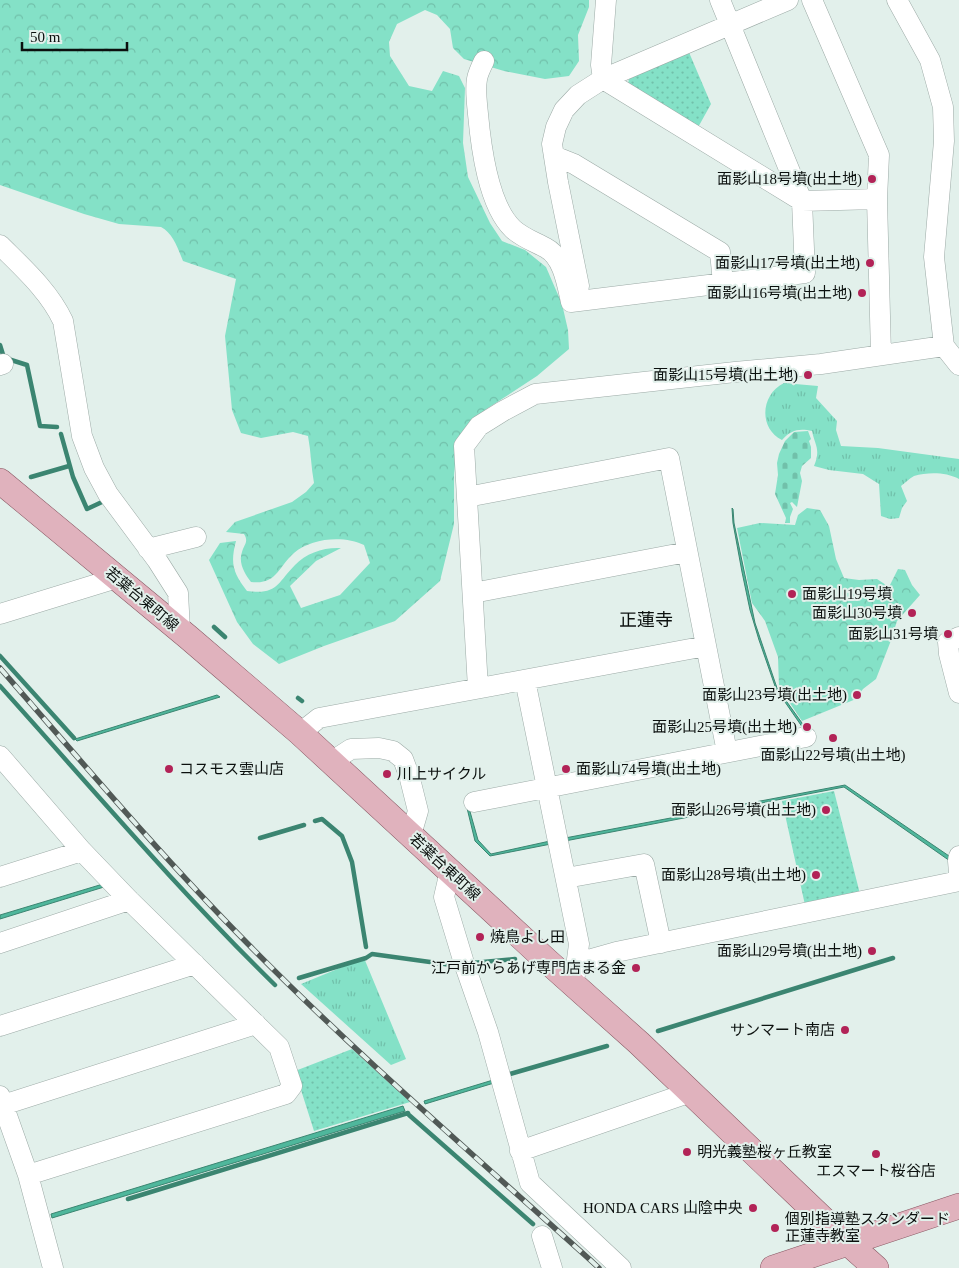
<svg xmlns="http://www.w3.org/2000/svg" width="959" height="1268" font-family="'Times New Roman','Noto Sans JP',serif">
<defs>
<pattern id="grass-tufts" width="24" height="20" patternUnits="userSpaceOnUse" patternTransform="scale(1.25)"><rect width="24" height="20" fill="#84e1c7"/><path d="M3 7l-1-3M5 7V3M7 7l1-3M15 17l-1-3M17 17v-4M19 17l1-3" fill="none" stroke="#71c0aa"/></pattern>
<pattern id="forest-crowns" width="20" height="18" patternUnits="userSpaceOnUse" patternTransform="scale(1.25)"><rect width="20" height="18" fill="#84e1c7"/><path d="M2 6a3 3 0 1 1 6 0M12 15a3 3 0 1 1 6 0" fill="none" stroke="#71c0aa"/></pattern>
<pattern id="cemetery-stones" width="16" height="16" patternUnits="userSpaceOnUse" patternTransform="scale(1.25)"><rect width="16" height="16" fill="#84e1c7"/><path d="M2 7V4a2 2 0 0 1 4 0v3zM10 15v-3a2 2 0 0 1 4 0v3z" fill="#71c0aa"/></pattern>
<pattern id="park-dots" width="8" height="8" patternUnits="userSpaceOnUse" patternTransform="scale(1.25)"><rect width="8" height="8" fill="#84e1c7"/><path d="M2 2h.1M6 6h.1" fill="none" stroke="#71c0aa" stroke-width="1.8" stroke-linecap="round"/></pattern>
</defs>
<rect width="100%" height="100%" fill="#e2f0eb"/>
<path fill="url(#grass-tufts)" d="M784 383 818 386 816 398 837 421 836 430 841 446 878 448 959 459V479C946 472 928 472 914 476 910 478 905 483 901 486L907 501 902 508 899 518 890 519 881 516 879 484 863 474 829 470 814 466C821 449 815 446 812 431 799 428 791 430 782 440 758 428 761 394 784 383Z
M364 958 406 1059 391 1065 301 984Z"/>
<path fill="url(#forest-crowns)" d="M0 0H589V7L578 35 579 61 569 76 545 79 504 71 464 59 453 48 450 29 437 15 425 10 397 24 389 42 390 56 409 86 432 91 443 71 459 76 465 88 463 143 468 177 490 223 502 241 525 250 546 267 562 304 568 330 569 349 537 376 485 410 467 428 457 443 454 475V524L440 581 395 621 324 646 279 664 253 644 237 622 209 560 220 543 236 541C230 564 233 573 247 591 278 595 277 583 295 565 306 553 324 547 341 548L316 561 290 586 301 608 340 595 370 563 364 545C344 535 311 538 294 553 278 567 277 585 251 582 245 574 238 563 242 552 244 544 249 542 244 534L226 532 235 522 292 502 306 492 314 483C311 467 311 452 308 436L293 432 261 438 241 433 232 410 225 336 236 279 183 261C178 249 173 233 161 227L119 224 84 214 0 185Z
M807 508 820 510 829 526 836 559 844 578 859 580 877 579 889 587 898 569 905 570 912 585 920 595 897 621 890 643 876 679 863 689 856 699 802 721 779 687 778 657 765 621 752 603 737 528 760 523 795 525 798 515Z"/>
<path fill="url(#cemetery-stones)" d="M808 431 811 439 809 441 811 447V458L802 466 800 473 802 481 797 507 792 502 790 503 793 509 790 517V523H785L786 518 775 494 778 475 777 463 779 454 785 441 794 432Z"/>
<path fill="url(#park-dots)" d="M688 50 711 104 696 131 628 85 629 78Z
M834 791 860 894 805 905 782 801Z
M352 1049 410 1102 314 1131 295 1071Z"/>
<path fill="#4fb79c" stroke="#3b8571" d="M732 508 733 509 734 523 755 623 777 688 807 730 805 731 776 689 759 640 750 610 742 572 733 523Z
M217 695 220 697 77 741 75 739Z
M845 785 952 858 950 861 844 787 565 841V838Z
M467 808H469L478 840 491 854 550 841 551 844 490 856 475 841Z
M103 884 104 887 0 919V915Z
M493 1080 494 1083 425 1104 424 1101Z
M403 1106 405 1111 52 1218 51 1214Z"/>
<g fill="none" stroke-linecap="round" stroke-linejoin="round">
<path stroke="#3b8571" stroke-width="4.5" d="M0 345 4 358
M8 359 27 365 40 426 57 427
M61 434 73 477 87 509 102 502
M31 477 69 466
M214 627 225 637
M0 656 74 738
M0 686C91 787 178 890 275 985
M298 698 302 701
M315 821 322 819 342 836 352 862 366 947
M260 838 304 825
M472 963 515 959
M299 978 366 958 372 954 459 966
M658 1031 893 958
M510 1074 607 1046
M409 1115 533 1224
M128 1199 408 1113"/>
<defs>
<path id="minor" d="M812 0 879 155 877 199 881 355
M897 0 930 60 943 107 944 141 934 257 944 346 959 365
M484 61C481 67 478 73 477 79 475 90 477 103 478 114 481 147 488 205 513 229 523 238 535 242 546 248 563 257 567 284 571 302L805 273 802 201 720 0
M603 79 802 201 877 199
M603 79 788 0
M554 156 574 164 720 252 723 283
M0 245C23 268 49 291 63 321L82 436 94 468 108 494 157 560 178 593 180 630
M579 286 558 182 552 144 556 127 564 110 578 95 603 79 601 65 606 0
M0 365 3 364
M467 497 669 458 727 752
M148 549 196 537
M473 593 687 552
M0 614 117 578
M959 637 948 642 949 654 959 693
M525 680 579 944 575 975
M478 688 464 446 479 426 503 411 535 394 735 372 821 364 944 346
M300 733 319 718 706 646
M0 756 82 851 129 900 279 1047 292 1086 286 1094 28 1175
M331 762 351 749 379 748 393 751 403 759 409 775 418 811 411 835
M474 802 806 737
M959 856 958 861 959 873
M450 871 444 897 464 963 488 1032 530 1183 621 1268
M0 877 82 851
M566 878 644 864 661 943
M0 943 129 900
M577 963 616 952 959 881
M0 1026 195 964
M0 1096 28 1175 53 1268
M3 1105 256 1024
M520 1151 691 1092
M542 1236 552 1268"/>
<path id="major" d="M0 481 188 637 300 733 546 960 639 1043 848 1243 876 1268
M773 1268 959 1206"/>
</defs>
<use href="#minor" stroke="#9caaa6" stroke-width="21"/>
<use href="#major" stroke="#885863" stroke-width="26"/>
<use href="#minor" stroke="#fff" stroke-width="20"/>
<use href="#major" stroke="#e0b2bd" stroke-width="25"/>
<defs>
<path id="rail" d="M0 668C81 761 161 856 248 944 360 1058 481 1161 599 1268"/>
</defs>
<use href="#rail" stroke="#515956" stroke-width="5.5"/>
<use href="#rail" stroke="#e2f0eb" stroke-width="4" stroke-dasharray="11" stroke-linecap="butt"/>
</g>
<g fill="#b22357" stroke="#e2f0eb" stroke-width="2">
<circle cx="872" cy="179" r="5"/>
<circle cx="870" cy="263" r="5"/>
<circle cx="862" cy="293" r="5"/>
<circle cx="808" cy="375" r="5"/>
<circle cx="792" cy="594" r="5"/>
<circle cx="912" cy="613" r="5"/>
<circle cx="948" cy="634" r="5"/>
<circle cx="857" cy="695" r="5"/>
<circle cx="807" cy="727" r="5"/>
<circle cx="833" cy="738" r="5"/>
<circle cx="169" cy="769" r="5"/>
<circle cx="566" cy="769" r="5"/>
<circle cx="387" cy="774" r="5"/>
<circle cx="826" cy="810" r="5"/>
<circle cx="816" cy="875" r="5"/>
<circle cx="480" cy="937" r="5"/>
<circle cx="872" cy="951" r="5"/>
<circle cx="636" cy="968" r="5"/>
<circle cx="845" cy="1030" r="5"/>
<circle cx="687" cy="1152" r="5"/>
<circle cx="876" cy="1154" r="5"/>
<circle cx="753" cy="1208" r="5"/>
<circle cx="775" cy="1228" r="5"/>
</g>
<g text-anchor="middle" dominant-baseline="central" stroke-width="4" stroke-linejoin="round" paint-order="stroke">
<g font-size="15" fill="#0b100e" stroke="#e2f0eb" text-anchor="end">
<text x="862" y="179">面影山18号墳(出土地)</text>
<text x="860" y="263">面影山17号墳(出土地)</text>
<text x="852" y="293">面影山16号墳(出土地)</text>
<text x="798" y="375">面影山15号墳(出土地)</text>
<text x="802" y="594" text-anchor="start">面影山19号墳</text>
<text x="902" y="613">面影山30号墳</text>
<text x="938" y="634">面影山31号墳</text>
<text x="847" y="695">面影山23号墳(出土地)</text>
<text x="797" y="727">面影山25号墳(出土地)</text>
<text x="833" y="755" text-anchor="middle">面影山22号墳(出土地)</text>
<text x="179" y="769" text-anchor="start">コスモス雲山店</text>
<text x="576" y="769" text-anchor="start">面影山74号墳(出土地)</text>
<text x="397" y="774" text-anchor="start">川上サイクル</text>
<text x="816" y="810">面影山26号墳(出土地)</text>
<text x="806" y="875">面影山28号墳(出土地)</text>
<text x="490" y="937" text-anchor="start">焼鳥よし田</text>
<text x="862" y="951">面影山29号墳(出土地)</text>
<text x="626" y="968">江戸前からあげ専門店まる金</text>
<text x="835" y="1030">サンマート南店</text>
<text x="697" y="1152" text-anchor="start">明光義塾桜ヶ丘教室</text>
<text x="876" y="1171" text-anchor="middle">エスマート桜谷店</text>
<text x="743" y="1208">HONDA CARS 山陰中央</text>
<text x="785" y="1219" text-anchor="start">個別指導塾スタンダード<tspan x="785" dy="17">正蓮寺教室</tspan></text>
</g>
<g font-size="15" fill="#0b100e" stroke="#e2f0eb">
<text transform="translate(142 599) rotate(40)">若葉台東町線</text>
<text transform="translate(445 867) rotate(43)">若葉台東町線</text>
</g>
<g font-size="18" fill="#0b100e" stroke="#e2f0eb">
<text x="646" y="620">正蓮寺</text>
</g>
</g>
<path d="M22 42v8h105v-8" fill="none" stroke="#0b100e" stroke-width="2.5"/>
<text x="30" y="42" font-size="15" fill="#0b100e" stroke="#e2f0eb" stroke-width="4" paint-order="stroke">50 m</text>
</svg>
